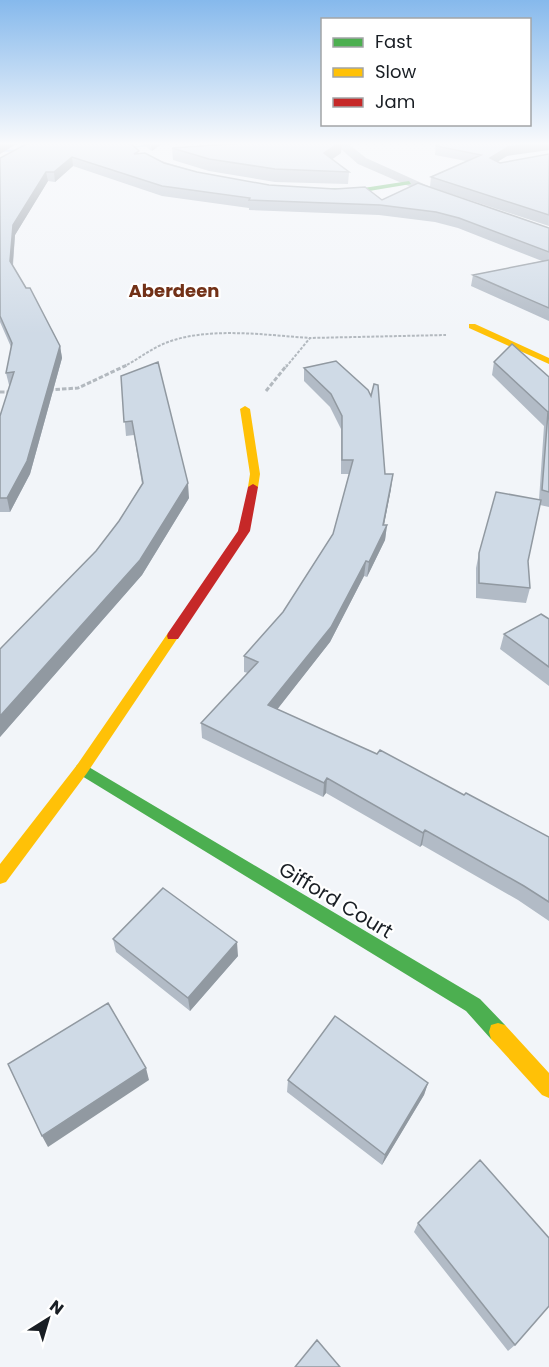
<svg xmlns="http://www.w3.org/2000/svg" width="549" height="1367" font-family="Poppins,sans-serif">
<rect width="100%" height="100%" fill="#f2f5f9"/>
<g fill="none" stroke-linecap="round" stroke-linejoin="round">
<path fill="#94c0f1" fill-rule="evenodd" d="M168 142H184L123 149 121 148Z
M28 149 27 151 0 152V150Z"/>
<path stroke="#b3b9bf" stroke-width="2" stroke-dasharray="3 1.5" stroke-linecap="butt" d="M123 367C137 360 149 350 163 344 205 326 265 335 310 338
M286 367 310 338 446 335"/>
<path stroke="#b3b9bf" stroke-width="3" stroke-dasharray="4.5 2" stroke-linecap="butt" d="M49 390 78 388 127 365
M266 391 287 365
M0 392H11"/>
<path fill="#afb7bf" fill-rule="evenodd" d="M333 142H346L366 158 446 194 439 198 434 197 358 164Z"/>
<path fill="#4caf50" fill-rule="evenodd" d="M409 181 411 184 357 193 320 190 323 188 357 189Z
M82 763 480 999 505 1025 507 1032 505 1039 498 1041 491 1039 466 1011 77 773 75 769 77 765Z"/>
<path fill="#ffc107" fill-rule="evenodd" d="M469 324H475L549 358V364L469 328Z
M245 406 250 409 260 474 258 487 253 490 248 487 250 474 240 409Z
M173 632 179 636 87 773 6 882 0 884V864L77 765 168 633Z
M498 1023 505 1025 549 1073V1098L542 1095 491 1039 489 1032 491 1025Z"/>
<path fill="#c62828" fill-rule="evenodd" d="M253 484 258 487 250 531 178 639H168L167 636 168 633 238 531 248 487Z"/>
</g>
<path fill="#b2bbc6" d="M139 142H164L152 151Z
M436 142 507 156 498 161 500 163 549 154V226L430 187 431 177 466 161 435 155Z
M172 148 341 153 332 159 349 172 348 184 275 182 209 171 173 160Z
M139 154 197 172 269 185 382 200 549 228V321L471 286 473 275 542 261 458 228 435 222 379 215 249 210V208L162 196 73 166 55 182 48 181 15 235 13 266 60 346 62 358 30 474 10 512H0V416L10 385H9L6 373 11 347 0 322V158Z
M336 361 391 489 384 525H387L385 540 367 577 364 576 330 642 277 709 464 795 549 837V921L518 900 422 845 420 847 326 793 323 797 202 738 201 723 248 673 244 672V656L283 612 333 534 349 474H341V429L330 407 304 381V368Z
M494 362 549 377V507L540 505 528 561 530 588 526 603 476 598V568L479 553 539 500 544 426 492 375Z
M121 376 189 498 142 575 0 737V649L96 551 119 521 142 484 134 435 126 436Z
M549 619V686L500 649 504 634Z
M113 939 238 956 190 1011 116 952Z
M288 1080 428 1083 424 1095 382 1165 287 1092Z
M418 1223 515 1345 508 1351 414 1232Z"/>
<path fill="#9199a1" d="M4 142H20L0 154V144Z
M151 142H164L152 151Z
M340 142H342L341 153 324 165V153Z
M549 142V150L507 156 489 167 490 158 508 147Z
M72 157 73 166 55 182 54 172Z
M46 172 48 181 15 235 12 272 10 261 13 225Z
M60 346 62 358 30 474 10 512 7 498Z
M393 474 391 489 382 535 387 525 385 540 367 577 369 562 383 525Z
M188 483 189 498 142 575 0 737V716Z
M366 561 364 576 330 642 269 720 268 705Z
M327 778 326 793 323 797 324 783Z
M425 830 422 845 420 847 423 833Z
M237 942 238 956 190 1011 188 998Z
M146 1068 149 1080 48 1147 42 1136Z
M428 1083 424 1095 382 1165 385 1155Z"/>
<path fill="#cfdae6" stroke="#9199a1" stroke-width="1.5" d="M30 142H129L139 151 134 154 145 153 164 163 197 172 269 185 335 189 365 187 382 200 418 183 549 228V252L459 218 436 212 380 205 249 200 250 198 162 186 72 157 54 172H46L13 225 10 261 26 288H30L60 346 27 461 7 498H0V416L14 372 6 373 12 343 0 316V158Z
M261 142H340L324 153 349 172 275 169 209 159 172 148Z
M436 142H546L508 147 490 158 500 163 549 154V215L431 177 481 155 436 146Z
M549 260V308L473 275Z
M512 344 549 377V492L542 490 548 412 494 362Z
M336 361 368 390 371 396 374 384 378 385 385 474H393L383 525H387L369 562 366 561 331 627 268 705 377 754 380 750 464 795 466 793 549 837V902L524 886 425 830 423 833 327 778 324 783 201 723 258 662 244 656 283 612 333 534 353 460H342V416L331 394 304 368Z
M158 362 188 483 140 560 0 716V649L96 551 119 521 143 483 132 421 124 422 121 376Z
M496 492 541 500 528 561 530 588 479 583V553Z
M541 614 549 619V667L504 634Z
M163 888 237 942 188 998 113 939Z
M108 1003 146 1068 42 1136 8 1064Z
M335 1016 428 1083 385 1155 288 1080Z
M480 1160 549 1238V1306L515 1345 418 1223Z
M317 1340 340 1367H295Z"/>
<linearGradient id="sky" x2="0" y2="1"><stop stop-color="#86b9ec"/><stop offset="0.43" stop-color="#f9fafc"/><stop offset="1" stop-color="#f9fafc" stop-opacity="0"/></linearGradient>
<rect width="549" height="334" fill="url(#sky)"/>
<g text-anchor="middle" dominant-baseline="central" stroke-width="4.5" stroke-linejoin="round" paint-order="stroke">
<g font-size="18" font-weight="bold" fill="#723117" stroke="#fff">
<text x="174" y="290">Aberdeen</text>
</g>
<g font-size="20" fill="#191e24" stroke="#fff">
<text transform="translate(336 900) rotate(31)">Gifford Court</text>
</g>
</g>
<rect x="321" y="18" width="210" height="108" fill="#ffffff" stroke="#a3a5a7" stroke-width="1.5"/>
<rect x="333" y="38" width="30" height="9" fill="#4caf50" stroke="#a3a5a7" stroke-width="1.5"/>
<text x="375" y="48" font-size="18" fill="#191e24">Fast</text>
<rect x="333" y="68" width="30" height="9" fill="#ffc107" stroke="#a3a5a7" stroke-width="1.5"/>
<text x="375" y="78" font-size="18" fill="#191e24">Slow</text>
<rect x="333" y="98" width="30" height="9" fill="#c62828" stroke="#a3a5a7" stroke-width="1.5"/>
<text x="375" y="108" font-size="18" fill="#191e24">Jam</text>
<g transform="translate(48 1319) rotate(37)" stroke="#ffffff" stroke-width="4.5" paint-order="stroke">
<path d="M0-4.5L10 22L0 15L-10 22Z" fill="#191e24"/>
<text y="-9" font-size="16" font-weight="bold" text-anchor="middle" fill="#191e24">N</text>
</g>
</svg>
